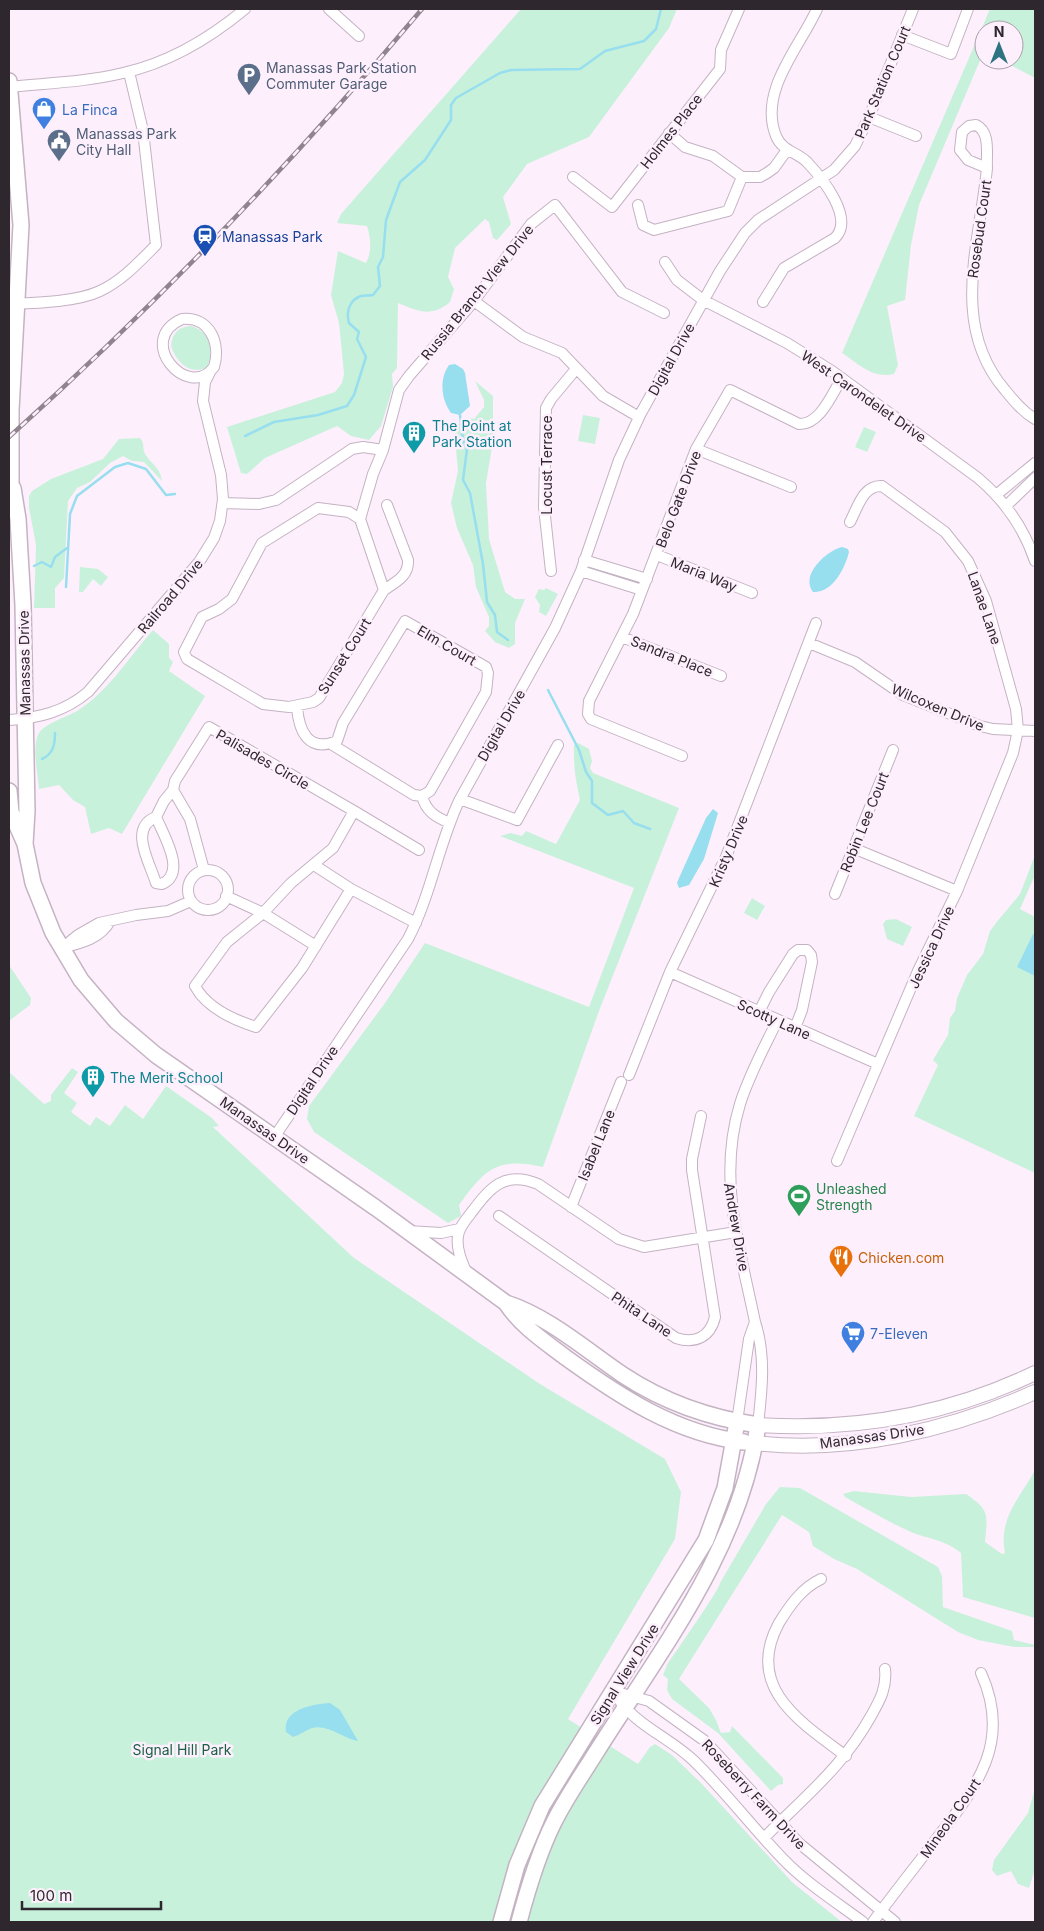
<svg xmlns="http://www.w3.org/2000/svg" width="1044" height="1931" font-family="Inter,sans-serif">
<rect width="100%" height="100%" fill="#feeffd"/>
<path fill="#c8f1db" d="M521 9H677L669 28 589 137 527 164 503 197 511 224 497 240 493 238 489 222 485 219 455 248 448 277 454 289 450 302C431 318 418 311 398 303L397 368 392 374 393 387 381 426 369 440 351 436 337 426 265 458 247 474 241 473 227 427 335 392 342 383 344 374 339 323 331 295 338 251 366 263C372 252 371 239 367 226L337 223 341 214Z
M990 9H1035V78L1001 60H1014V30H984V51L919 205 911 245 905 300 887 306 898 365 894 374C872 379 859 364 842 353Z
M190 326C209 329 215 352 207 367 190 376 176 362 171 346 172 334 178 327 190 326Z
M475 381 493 396V441L486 483 489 539 505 592 515 599H525L515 623V644L509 648 495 642 485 631 489 626V617L476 587 473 565 457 528 451 503 458 471 454 428 467 418 474 419 484 407V400Z
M583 415 600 418 595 444 578 441Z
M864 427 876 432 867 452 855 447Z
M140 438C145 443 142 449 145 454 152 465 160 467 162 481L144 462 132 461 123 456 110 463 90 482 77 488 68 501 64 578 55 588V608H34L36 545 29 508V496L32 491 51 479 103 459 119 439Z
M80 567 98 569 108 577 101 586 93 579 83 592H79Z
M546 588 558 594 546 616 539 612 540 605 535 597 539 589 544 590Z
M153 630 169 644V658L173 662 169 671 205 696 122 834 109 828 91 834 85 807 73 800 59 785 39 789C38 773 32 750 38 735 43 723 69 717 80 709 109 690 130 656 153 630Z
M578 743 589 749 592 761 590 768 593 773 679 808 599 1011 543 1167C496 1157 485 1169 459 1205L461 1216 448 1223 314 1132 307 1119 309 1106 385 1003 425 943 589 1007 634 888 500 836 511 833 522 836 526 831 556 844 580 800C576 782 573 765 574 745Z
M1035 855V875L1020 909 1035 917V1173L914 1116 938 1065 933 1060 948 1035 950 1018 955 1011 957 998 967 975 983 954 990 931 996 923 1020 894Z
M752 898 765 906 757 920 744 913Z
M896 919 912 927 903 946 887 939 883 924 886 920Z
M9 965 31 998 30 1005 9 1021Z
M72 1068 78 1072 64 1093 77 1103 71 1112 90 1126 96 1117 110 1126 125 1105 143 1119 166 1086 212 1118 219 1126 213 1127 354 1258 540 1384 665 1459 681 1492 675 1539 568 1719 638 1764 650 1747 655 1744 672 1755 702 1784 793 1883 842 1922H9V1072L44 1104 51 1101V1095Z
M1035 1470V1618L963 1597 961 1553C946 1540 928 1539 911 1532 888 1522 867 1509 845 1497L843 1494 854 1491 911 1497 966 1494C991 1511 987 1515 985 1542L1002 1554 1005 1553C998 1518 1020 1498 1035 1470Z
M780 1487 800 1488 938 1567 942 1576 943 1607 1012 1631 1014 1640 1035 1645V1647H1014L978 1640 958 1632 857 1569 834 1559 813 1546 809 1532 782 1515 679 1679 709 1708 716 1720 721 1733 730 1732 732 1726 783 1778V1784L778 1785 771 1791 718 1733 672 1699 667 1690 668 1679 663 1675 667 1665C674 1654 720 1589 720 1583L766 1504Z
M1035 1788V1869L1029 1888 1018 1884 1011 1871 997 1876 992 1870 994 1860 1028 1813Z"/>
<path fill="#97deef" d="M455 364 463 369 465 373 470 406 460 415 451 413C441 399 439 379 449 365Z
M842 547 848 549 849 552C845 568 833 593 813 592 800 575 826 551 842 547Z
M713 809 718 813 704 859 689 885 679 888 677 883 679 878 706 818Z
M1033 934 1035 935V976L1017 967Z
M330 1703 340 1710 358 1741C343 1739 329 1724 312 1728 306 1730 300 1735 293 1737L286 1732C282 1709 314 1704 330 1703Z"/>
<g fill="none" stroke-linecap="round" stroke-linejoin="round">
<path stroke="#97deef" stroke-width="2.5" d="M460 415 463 440 467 449 463 480 470 493 483 564 487 602 495 615 497 632 508 640
M245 436 274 422 318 415 347 406 354 395 366 357 357 339 359 332 349 323C346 312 349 300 361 296 365 295 368 296 373 295L380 286 378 267 383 257 386 220 400 182 425 160 451 120V105L456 98 500 73 511 70 580 69 605 51 644 41 656 29 661 9
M34 566 42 562 51 567 55 557 67 548
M66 587 70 514 77 496 115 467 128 463 146 469 166 495 175 494
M548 690 579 750 586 772 592 781V803L608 815 623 811 634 823 650 829
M42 759C53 754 55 745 55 733"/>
<defs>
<path id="minor" d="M329 9 359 36
M902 35 951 54 968 9
M9 87C47 83 86 82 123 73 168 63 210 38 245 9
M869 117 916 136
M976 125C991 132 986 154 987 168L968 160 960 150 962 132 969 126Z
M669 133 685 147 713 156 742 177H760L767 173 774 168 787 150
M987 168C980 242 949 325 1005 390 1014 401 1023 412 1035 419
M573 177 612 207 720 69 721 50 739 9
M638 205 643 225 654 230 728 211 742 177
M665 262 677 280 703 300 787 343 832 371 978 478C1004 500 1024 528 1035 561
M474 301 523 337 562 353 603 396 639 417
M763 302 784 268 835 238C855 218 822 178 807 162 797 152 782 151 776 136 758 91 800 47 817 9
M9 304C35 303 77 302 100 291 123 280 139 262 156 245L143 131 129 72
M182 319C210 316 221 344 214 367 188 402 134 340 182 319Z
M696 449 791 487
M996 495 1035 463
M223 503 259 504 276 500 352 449 363 447 383 450 399 390 409 376 474 301 531 224 555 205 622 292 664 313
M1006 506 1035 478
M360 519 349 512 318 508 262 543 232 599 219 609 202 617 184 652 187 659 263 704 289 707 313 702 319 698 384 590 360 519 373 474 383 450
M657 555 752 593
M584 560 647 579
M551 571 544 507 546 408 551 399 576 369
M581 571 642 590
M384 590C396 582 409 576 408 560L387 505
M622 637 721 676
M809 643 855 662 903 695 980 726 993 729 1035 731
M297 707C299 731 308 753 337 741L343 723 405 621 486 667 488 673 486 692 430 791 422 796 414 795 331 744
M9 720C39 718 64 712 88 692L199 562 214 538 220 521 223 499 221 475 203 401 205 382 210 372
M682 756 591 719 588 714 589 701 633 614 696 449 730 390 799 424C820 425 832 394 842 378
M422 796C426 811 435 817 450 823
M460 799 517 820 558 745
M354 811 419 850
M156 817C128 828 150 863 156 883L162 884C187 873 164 836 156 817L164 801 173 790
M853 848 957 891
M314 865 351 889 416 923
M204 870 190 819 173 790 175 781 209 727 354 811 333 848 291 883 263 913 226 896
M188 890a20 20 0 1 1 40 0a20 20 0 1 1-40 0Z
M835 894 893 750
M316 946 263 913 227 942 195 986C206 1007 234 1020 256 1027L302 968 351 889
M65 947C82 943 101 938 110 921
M61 949 78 935 99 923 136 915 168 911 191 901
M670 972 878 1064
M759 1012 769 992 793 954 798 950H807L811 955 812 962 802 1010 795 1028
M629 1075 670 972 726 857 816 623
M275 1136 408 939C431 895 438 846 459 801L555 628 581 571 619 460 641 413 720 271 745 233 758 220 834 170 855 146 869 117 913 9
M837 1161 918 971 957 891 1013 753 1018 730 1016 709 986 601 968 561 945 532 882 486C863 485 858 507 850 522
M571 1207 621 1082
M499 1216 676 1338C694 1344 710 1338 715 1317L692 1170V1159L701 1116
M408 1231 441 1233 459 1229
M467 1274C462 1262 456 1249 458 1236 459 1227 466 1220 471 1213 490 1188 504 1170 538 1184L619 1239 644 1247 736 1232
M737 1422 749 1339 755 1322
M758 1425C762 1390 766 1355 755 1322 740 1248 717 1179 740 1104 749 1075 764 1048 777 1021
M821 1579C802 1588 790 1605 779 1623 744 1687 800 1722 846 1756
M613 1691 649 1701 705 1741 800 1844 895 1922
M613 1691C634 1726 665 1734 693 1760 725 1791 752 1827 783 1859 806 1883 836 1902 863 1922
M764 1838C805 1796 842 1768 871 1716 880 1700 887 1688 885 1669
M873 1922C894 1893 916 1866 937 1838 978 1785 1012 1741 981 1673"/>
<path id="tertiary" d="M758 1425C854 1431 948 1415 1035 1373
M755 1443C849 1454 950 1430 1035 1392"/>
<path id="secondary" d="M9 81 21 225 11 410V482L9 501
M13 488 18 519 23 605 27 811 25 844
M9 791 11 812 25 844 33 883 53 933 81 980 116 1021 156 1055 376 1208 506 1303C549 1317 586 1350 623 1375 664 1402 709 1418 758 1425 740 1549 662 1648 597 1751 582 1775 566 1798 554 1822 538 1854 528 1888 519 1922
M506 1303C521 1326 544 1341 565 1357 619 1396 676 1434 744 1442
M501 1922 517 1865 542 1806 706 1540 725 1488 737 1422"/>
</defs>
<use href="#minor" stroke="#c4b3c3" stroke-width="12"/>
<use href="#tertiary" stroke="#c4b3c3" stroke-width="16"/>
<use href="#secondary" stroke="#c4b3c3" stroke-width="18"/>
<use href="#minor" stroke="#fff" stroke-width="10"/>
<use href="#tertiary" stroke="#fff" stroke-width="14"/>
<use href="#secondary" stroke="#fff" stroke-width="15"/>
<defs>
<path id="rail" d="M9 437C156 305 295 160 422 9"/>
</defs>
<use href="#rail" stroke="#90858f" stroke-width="4.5"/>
<use href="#rail" stroke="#feeffd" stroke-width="2.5" stroke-dasharray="8" stroke-linecap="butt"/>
</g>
<defs>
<symbol id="parking-pin" viewBox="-11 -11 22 30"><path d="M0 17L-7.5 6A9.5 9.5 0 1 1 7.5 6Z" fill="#5c6f8a" stroke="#feeffd"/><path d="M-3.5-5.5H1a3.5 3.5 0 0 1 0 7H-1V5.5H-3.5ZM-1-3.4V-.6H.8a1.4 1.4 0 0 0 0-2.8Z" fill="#fff"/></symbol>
<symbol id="shop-pin" viewBox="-11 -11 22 30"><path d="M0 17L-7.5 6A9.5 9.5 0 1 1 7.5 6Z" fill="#3f7fe0" stroke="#feeffd"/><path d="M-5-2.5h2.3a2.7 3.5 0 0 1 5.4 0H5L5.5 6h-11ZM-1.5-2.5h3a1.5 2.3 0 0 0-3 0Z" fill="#fff"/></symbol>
<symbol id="civic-pin" viewBox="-11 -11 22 30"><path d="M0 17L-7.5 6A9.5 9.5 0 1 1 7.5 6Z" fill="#5c6f8a" stroke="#feeffd"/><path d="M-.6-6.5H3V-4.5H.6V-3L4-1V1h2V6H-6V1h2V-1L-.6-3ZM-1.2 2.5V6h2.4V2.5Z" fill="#fff"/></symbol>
<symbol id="station-pin" viewBox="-11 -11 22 30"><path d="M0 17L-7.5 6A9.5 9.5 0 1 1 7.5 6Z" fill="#1a4fb4" stroke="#feeffd"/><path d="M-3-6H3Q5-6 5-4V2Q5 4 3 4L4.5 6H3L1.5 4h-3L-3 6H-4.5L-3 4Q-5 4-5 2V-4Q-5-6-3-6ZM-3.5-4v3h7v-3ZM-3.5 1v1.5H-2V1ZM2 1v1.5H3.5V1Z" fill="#fff"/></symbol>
<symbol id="building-pin" viewBox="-11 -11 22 30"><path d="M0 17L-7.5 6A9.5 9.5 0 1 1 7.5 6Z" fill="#0f9aa8" stroke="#feeffd"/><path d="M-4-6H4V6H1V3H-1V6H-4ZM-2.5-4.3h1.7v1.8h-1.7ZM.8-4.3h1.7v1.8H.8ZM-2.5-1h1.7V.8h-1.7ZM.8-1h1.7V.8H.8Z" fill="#fff"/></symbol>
<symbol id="stadium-pin" viewBox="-11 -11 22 30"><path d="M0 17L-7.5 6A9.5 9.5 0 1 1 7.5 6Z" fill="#2e9e5b" stroke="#feeffd"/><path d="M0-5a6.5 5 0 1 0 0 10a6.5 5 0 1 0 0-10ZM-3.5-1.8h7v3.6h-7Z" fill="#fff"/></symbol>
<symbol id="restaurant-pin" viewBox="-11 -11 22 30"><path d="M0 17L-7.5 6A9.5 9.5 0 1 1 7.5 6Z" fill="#e8710a" stroke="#feeffd"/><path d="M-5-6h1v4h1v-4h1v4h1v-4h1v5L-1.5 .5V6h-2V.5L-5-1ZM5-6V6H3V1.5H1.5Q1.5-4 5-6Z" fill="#fff"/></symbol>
<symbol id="supermarket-pin" viewBox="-11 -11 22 30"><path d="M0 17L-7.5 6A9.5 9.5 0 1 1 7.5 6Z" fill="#3f7fe0" stroke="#feeffd"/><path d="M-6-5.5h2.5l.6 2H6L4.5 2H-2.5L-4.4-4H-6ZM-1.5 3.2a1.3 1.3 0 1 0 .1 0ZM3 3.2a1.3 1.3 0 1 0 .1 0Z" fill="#fff"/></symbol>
</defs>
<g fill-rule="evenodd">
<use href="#parking-pin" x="235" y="61" width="28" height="38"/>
<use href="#shop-pin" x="30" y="95" width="28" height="38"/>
<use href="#civic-pin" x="45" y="127" width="28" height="38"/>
<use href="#station-pin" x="191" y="222" width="28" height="38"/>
<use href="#building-pin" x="400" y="419" width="28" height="38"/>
<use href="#building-pin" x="79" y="1063" width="28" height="38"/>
<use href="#stadium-pin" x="785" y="1182" width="28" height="38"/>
<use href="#restaurant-pin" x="827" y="1243" width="28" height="38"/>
<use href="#supermarket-pin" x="839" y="1319" width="28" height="38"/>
</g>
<g text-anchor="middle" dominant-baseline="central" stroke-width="5" stroke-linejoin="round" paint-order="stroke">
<g font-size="14" fill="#4e5e75" stroke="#feeffd" text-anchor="start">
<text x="266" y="67">Manassas Park Station<tspan x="266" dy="16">Commuter Garage</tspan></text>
<text x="76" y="133">Manassas Park<tspan x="76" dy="16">City Hall</tspan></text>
</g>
<g font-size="14" fill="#2e272d" stroke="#feeffd">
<text transform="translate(882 82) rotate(-67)">Park Station Court</text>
<text transform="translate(671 131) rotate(-52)">Holmes Place</text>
<text transform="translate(979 229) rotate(-82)">Rosebud Court</text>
<text transform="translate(477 292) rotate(-51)">Russia Branch View Drive</text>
<text transform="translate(671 359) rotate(-61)">Digital Drive</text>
<text transform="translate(864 396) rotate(35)">West Carondelet Drive</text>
<text transform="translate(546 465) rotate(-90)">Locust Terrace</text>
<text transform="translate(678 499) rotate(-69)">Belo Gate Drive</text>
<text transform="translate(704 574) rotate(22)">Maria Way</text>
<text transform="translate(170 596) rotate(-50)">Railroad Drive</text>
<text transform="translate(985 608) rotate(71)">Lanae Lane</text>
<text transform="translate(447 645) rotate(30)">Elm Court</text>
<text transform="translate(344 656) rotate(-58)">Sunset Court</text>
<text transform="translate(672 656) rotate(22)">Sandra Place</text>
<text transform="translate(24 663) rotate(-91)">Manassas Drive</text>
<text transform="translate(938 707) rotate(23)">Wilcoxen Drive</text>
<text transform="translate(501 725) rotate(-60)">Digital Drive</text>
<text transform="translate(263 759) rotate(30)">Palisades Circle</text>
<text transform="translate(864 822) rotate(-68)">Robin Lee Court</text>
<text transform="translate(728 851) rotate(-67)">Kristy Drive</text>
<text transform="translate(931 947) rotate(-65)">Jessica Drive</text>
<text transform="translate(774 1019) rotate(24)">Scotty Lane</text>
<text transform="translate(312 1080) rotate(-56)">Digital Drive</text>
<text transform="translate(265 1130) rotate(35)">Manassas Drive</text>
<text transform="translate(596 1145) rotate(-68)">Isabel Lane</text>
<text transform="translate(737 1227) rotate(80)">Andrew Drive</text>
<text transform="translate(642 1314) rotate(34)">Phita Lane</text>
<text transform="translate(872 1436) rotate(-8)">Manassas Drive</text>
<text transform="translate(624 1674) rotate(-58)">Signal View Drive</text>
<text transform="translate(754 1794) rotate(47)">Roseberry Farm Drive</text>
<text transform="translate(950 1818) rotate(-55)">Mineola Court</text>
</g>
<g font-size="14" fill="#366cbe" stroke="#feeffd" text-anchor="start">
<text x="62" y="109">La Finca</text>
<text x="870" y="1333">7-Eleven</text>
</g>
<g font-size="14" fill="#164399" stroke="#feeffd" text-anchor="start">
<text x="222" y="236">Manassas Park</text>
</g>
<g font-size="14" fill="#0d838f" stroke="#feeffd" text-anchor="start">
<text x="432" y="425">The Point at<tspan x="432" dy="16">Park Station</tspan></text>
<text x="110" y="1077">The Merit School</text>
</g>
<g font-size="14" fill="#27864d" stroke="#feeffd" text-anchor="start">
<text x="816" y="1188">Unleashed<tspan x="816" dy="16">Strength</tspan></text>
</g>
<g font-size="14" fill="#c56008" stroke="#feeffd" text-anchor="start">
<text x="858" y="1257">Chicken.com</text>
</g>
<g font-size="14" fill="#1a6144" stroke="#feeffd">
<text x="182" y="1749">Signal Hill Park</text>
</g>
</g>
<rect width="1044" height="1931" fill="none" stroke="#2e272d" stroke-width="20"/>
<g transform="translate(999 45)"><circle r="24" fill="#feeffd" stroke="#ab9faa"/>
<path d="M0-4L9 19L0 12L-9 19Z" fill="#2d7380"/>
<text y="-8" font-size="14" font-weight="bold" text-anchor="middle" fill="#2e272d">N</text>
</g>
<path d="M22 1901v8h139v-8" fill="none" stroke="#2e272d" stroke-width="2.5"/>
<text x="30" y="1901" font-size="15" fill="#2e272d" stroke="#feeffd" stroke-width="4" paint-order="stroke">100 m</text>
</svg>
